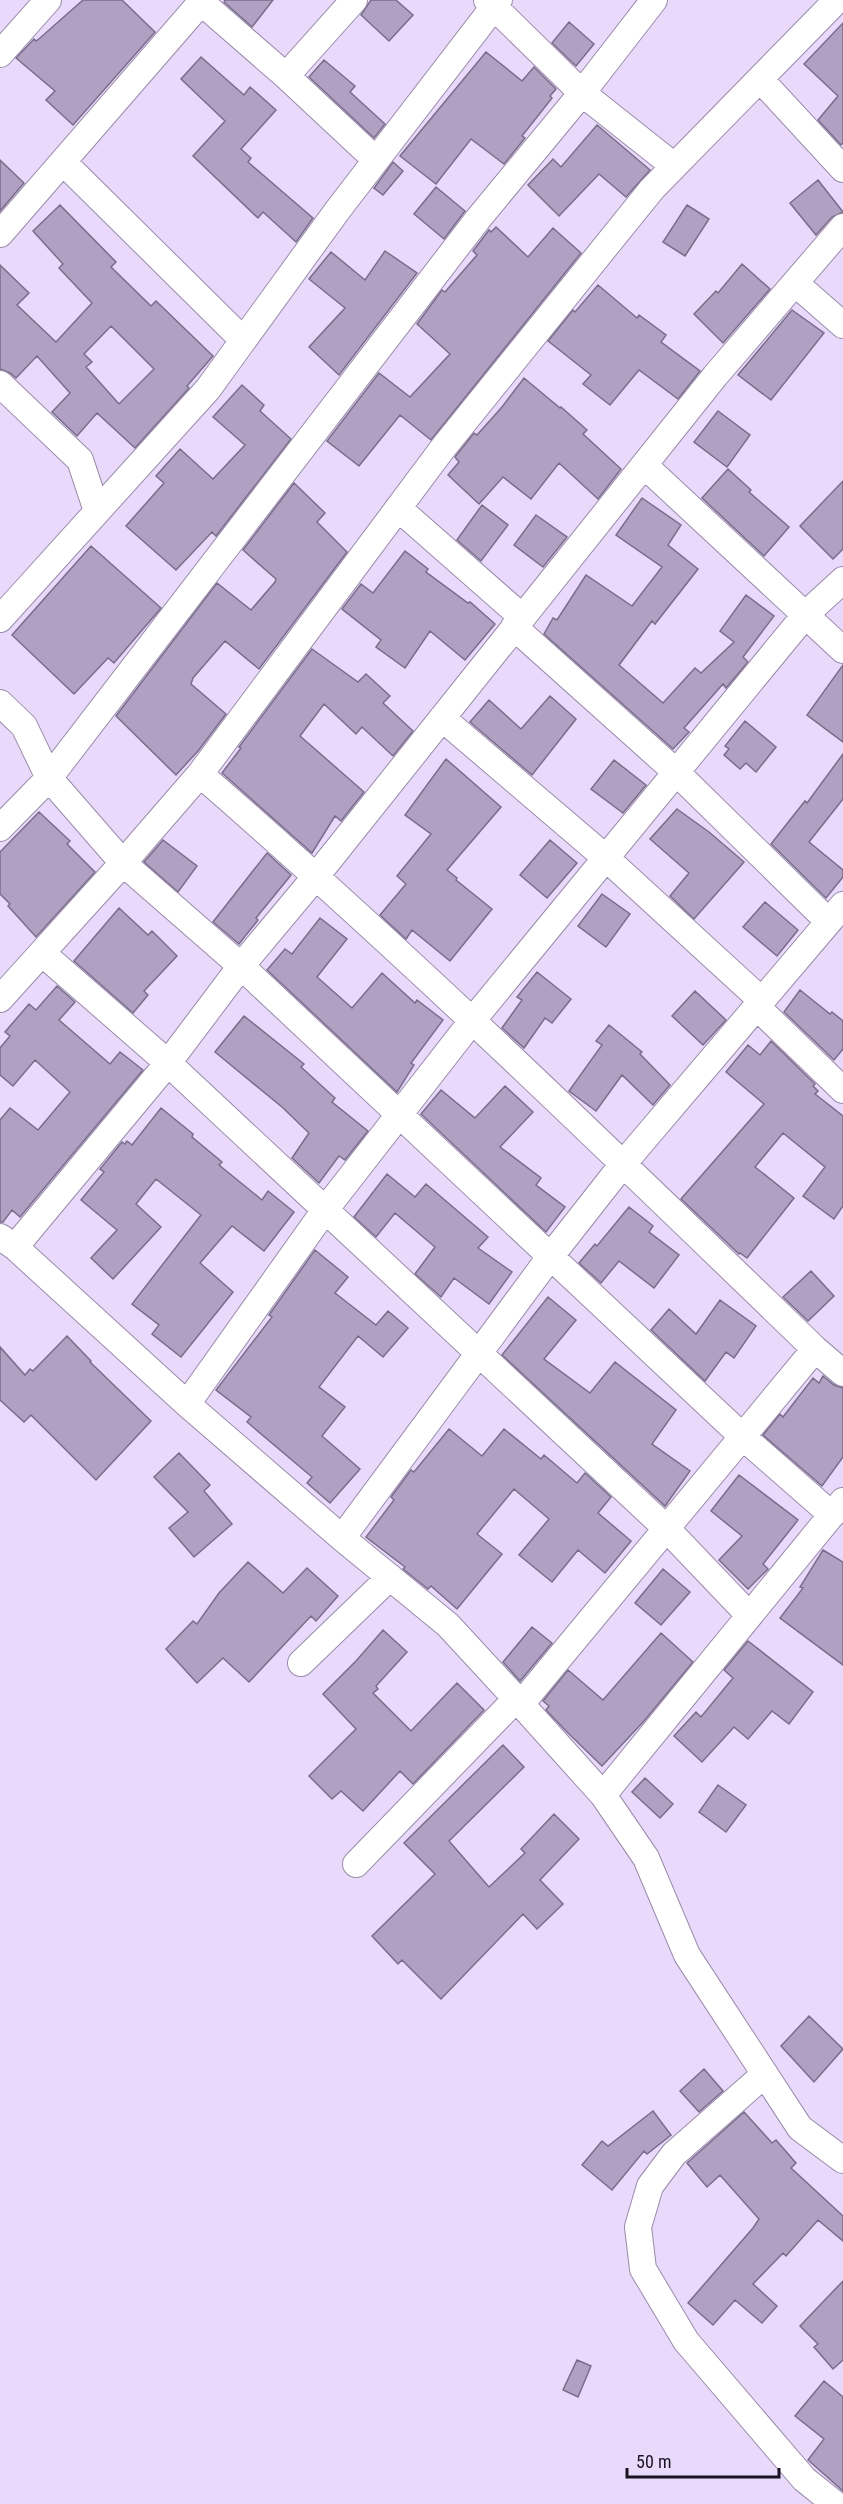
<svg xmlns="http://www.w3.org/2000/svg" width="843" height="2504" font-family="'Roboto Condensed',sans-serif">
<rect width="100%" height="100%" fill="#e9dafc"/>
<path fill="#b0a1c2" stroke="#7a6c8b" stroke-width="1.5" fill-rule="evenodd" d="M83 0H122L155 32 73 125 46 100 55 91 16 58 34 39 36 41 40 38Z
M225 0H273L252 27 224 2Z
M371 0H396L413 15 389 41 361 15Z
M569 22 594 44 576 66 552 43Z
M843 23V143L841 145 818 120 838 96 804 64Z
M486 52 522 81 534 67 556 89 550 96 552 98 522 136 525 138 504 164 471 139 436 184 400 156Z
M201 57 244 95 250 87 276 110 241 149 251 158 248 162 313 218 296 242 263 212 258 218 193 156 225 121 181 79Z
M324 60 355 86 350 92 385 124 374 138 309 77Z
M597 125 650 170 626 197 599 174 559 216 528 185 553 159 561 167Z
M0 160 24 183 0 211Z
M393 162 403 171 383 195 374 188Z
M818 180 843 212 832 217 816 235 790 203Z
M436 187 465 211 444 239 414 214Z
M60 205 116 262 111 267 151 306 156 301 213 356 187 386 189 388 135 448 97 413 77 436 52 412 70 393 37 356 16 378 10 373 0 369V265L29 293 17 305 56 342 92 303 59 268 63 264 33 231ZM111 326 154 369 119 404 86 367 92 362 84 354Z
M687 205 709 219 685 256 663 242Z
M496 227 528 257 553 228 581 253 431 440 400 415 359 466 327 441 379 373 410 397 450 354 417 324 442 290 445 292 477 255 473 251 489 230 491 232Z
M385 251 417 273 339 375 309 347 345 308 309 279 331 252 365 280Z
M742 264 770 289 723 343 694 314 716 291 718 293Z
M598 285 637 318 639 315 666 335 661 342 700 371 678 399 639 370 610 405 583 384 591 375 548 341 573 310 575 312Z
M792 310 824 333 771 400 738 375Z
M524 378 560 408 561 407 587 430 583 434 621 469 598 499 559 463 531 499 503 477 479 504 448 475 459 462 455 457 474 433 477 435 502 407Z
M242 385 264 405 260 411 291 439 216 536 212 532 176 570 126 526 164 483 156 476 180 449 213 479 245 445 213 417Z
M718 411 750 435 727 467 694 442Z
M728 469 751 490 749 492 789 527 764 556 702 498Z
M843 481V549L833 559 800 526Z
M294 483 325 513 317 522 347 552 259 669 225 641 193 678 191 684 226 714 198 751 176 775 116 716 217 583 251 610 275 582 276 579 243 550Z
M642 498 681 525 668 545 698 569 655 624 652 621 619 665 663 703 695 668 701 673 734 642 720 631 746 595 774 616 743 657 748 662 726 688 723 684 684 728 689 732 673 749 544 634 553 618 557 620 586 575 632 606 662 567 616 535Z
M482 505 508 525 481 561 457 540Z
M536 515 567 537 543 567 514 545Z
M91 546 161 608 114 663 108 658 74 694 12 635Z
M405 551 428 569 426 572 468 603 470 602 495 624 465 660 430 631 405 668 376 647 381 640 342 609 361 584 373 593Z
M312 649 358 682 366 674 390 696 383 703 413 731 393 756 362 727 356 734 324 704 300 736 364 792 341 821 335 816 312 853 222 773 241 748 239 747Z
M843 665V742L807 715Z
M550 696 576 719 532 775 470 722 489 700 521 729Z
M745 721 776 747 756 772 746 763 740 769 724 755 729 749 725 746Z
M843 754V799L809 842 843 870V877L826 898 771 844 805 801 807 803Z
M446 759 501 807 447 870 457 878 456 880 492 909 450 961 412 930 406 939 380 915 406 884 397 876 431 834 405 815Z
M614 760 646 785 623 813 591 789Z
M677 809 709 832 744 862 694 919 670 896 689 873 650 839Z
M39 812 70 841 67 844 95 872 36 937 8 906 10 904 0 894V852Z
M163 840 197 866 178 892 144 862Z
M550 840 577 863 547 898 520 875Z
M267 853 291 875 256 918 258 920 239 944 213 922Z
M602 894 630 914 606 947 578 926Z
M765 902 798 930 777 956 743 927Z
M119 908 148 935 152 931 177 956 144 991 148 995 133 1013 74 961Z
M320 918 347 939 317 977 352 1008 382 973 415 1003 417 1000 443 1020 411 1063 414 1065 397 1092 267 970 285 949 292 954Z
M537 972 571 999 552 1023 545 1018 524 1048 502 1028 522 1000 517 997Z
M57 986 75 1002 59 1020 110 1064 120 1052 143 1070 20 1217 12 1210 3 1222H0V1120L10 1108 38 1130 70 1092 35 1060 13 1086 0 1075V1048L10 1036 5 1032 29 1004 36 1010Z
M800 990 830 1014 832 1012 843 1021V1049L834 1060 784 1012Z
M695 991 726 1020 703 1045 672 1016Z
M244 1016 304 1064 301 1067 335 1098 332 1102 368 1131 345 1160 339 1156 319 1183 292 1158 309 1133 282 1107 215 1052Z
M609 1025 642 1052 640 1054 670 1085 653 1105 622 1075 596 1111 569 1091 602 1045 596 1041Z
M771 1041 815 1084 813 1086 818 1091 815 1094 843 1116V1206L834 1219 803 1196 825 1167 783 1133 755 1167 794 1198 747 1258 740 1253 739 1254 681 1199 764 1104 726 1072 748 1045 760 1055Z
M505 1086 533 1112 500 1147 541 1178 536 1185 565 1207 546 1232 421 1114 441 1090 475 1118Z
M161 1108 193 1134 192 1137 222 1162 219 1165 262 1200 268 1191 294 1212 264 1251 232 1226 200 1263 233 1292 181 1357 152 1334 159 1325 132 1304 201 1215 156 1179 136 1204 161 1227 113 1279 91 1258 117 1230 81 1200 104 1172 100 1169 122 1142 125 1144 127 1141 132 1145Z
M387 1174 415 1197 426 1184 488 1237 478 1248 512 1272 489 1304 454 1278 441 1297 415 1274 435 1247 395 1213 376 1237 354 1217Z
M629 1207 653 1226 649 1232 679 1255 654 1288 619 1261 601 1283 579 1263 595 1244 597 1246Z
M315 1250 348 1277 335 1293 376 1325 388 1311 408 1328 383 1357 358 1336 319 1387 345 1407 322 1436 360 1469 330 1503 307 1483 312 1477 247 1422 251 1417 216 1390 272 1317 269 1315Z
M811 1271 834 1296 808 1321 783 1297Z
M548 1297 576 1320 544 1359 590 1393 615 1362 676 1410 652 1444 690 1471 665 1506 502 1355Z
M720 1300 756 1326 734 1358 726 1352 705 1381 651 1330 669 1309 696 1334Z
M67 1336 91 1361 90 1362 151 1421 96 1480 31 1415 24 1422 0 1400V1347L25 1375 30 1369 33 1371Z
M823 1376 834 1385 843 1388V1457L822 1486 763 1435 780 1414 783 1417 813 1378 819 1383Z
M449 1429 482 1456 504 1429 541 1459 544 1455 577 1483 585 1473 611 1497 598 1513 631 1541 605 1573 578 1550 552 1582 519 1555 549 1519 514 1489 477 1534 502 1554 457 1609 431 1586 428 1589 403 1569 405 1567 366 1537 394 1500 391 1497 411 1470 414 1472Z
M179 1453 210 1485 204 1491 232 1524 194 1557 169 1528 188 1512 154 1477Z
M739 1475 798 1520 763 1564 768 1569 748 1589 719 1560 742 1536 711 1511Z
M823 1550 843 1562V1665L780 1618 803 1588 800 1587Z
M248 1562 283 1593 307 1568 338 1596 316 1621 311 1616 249 1682 223 1658 197 1683 166 1649 193 1621 197 1624 219 1593Z
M663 1569 690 1592 661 1625 635 1603Z
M532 1627 552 1643 520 1681 503 1662Z
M383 1630 407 1652 376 1686 378 1689 373 1693 411 1731 457 1683 484 1710 413 1784 400 1771 363 1811 341 1791 332 1799 309 1776 356 1729 323 1694 356 1661Z
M661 1633 693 1662 644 1721 602 1766 567 1732 546 1710 549 1706 543 1701 568 1670 603 1700Z
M748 1641 813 1692 789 1724 772 1711 748 1739 734 1727 702 1762 674 1736 696 1712 701 1717 733 1678 724 1670Z
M503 1745 524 1767 449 1841 489 1887 525 1853 521 1849 554 1814 579 1839 540 1880 563 1904 537 1929 523 1914 441 1999 402 1960 398 1964 372 1936 435 1874 404 1843Z
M645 1778 673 1804 660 1818 632 1792Z
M718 1785 746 1805 726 1832 699 1812Z
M809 2016 843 2049 814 2082 781 2046Z
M704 2069 723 2091 699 2112 680 2091Z
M653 2111 671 2135 647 2154 644 2151 612 2190 582 2165 602 2141 608 2146Z
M744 2112 772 2143 776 2140 796 2163 791 2168 843 2216V2241L818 2220 786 2256 783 2253 753 2284 777 2306 762 2323 735 2300 713 2325 688 2303 753 2228 759 2219 720 2175 707 2187 687 2163Z
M843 2281V2360L833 2369 814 2347 818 2344 800 2326Z
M577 2360 591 2366 578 2397 563 2390Z
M824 2381 843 2397V2491L808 2460 824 2439 795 2416Z"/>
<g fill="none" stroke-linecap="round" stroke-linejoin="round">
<defs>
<path id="minor" d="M354 0 286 76 376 160
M487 0 582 93 674 166
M201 2 286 76
M0 54 48 0
M760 79 843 169
M64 163 243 340
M0 234 203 0
M795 283 843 325
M0 384 80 460 97 511
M644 465 843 650
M398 508 522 617
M0 619 208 389 337 211 499 0
M514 627 676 772 828 921
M0 703 24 726 49 778 123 863 241 966 743 1437 832 1515
M442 718 606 858 761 1000
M200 774C412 958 613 1154 815 1349L843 1373
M0 828 49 778 478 219 582 93 654 0
M42 953 168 1063 667 1529 749 1615
M0 999 123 863 200 774 443 448 652 189 837 0
M756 1006 843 1090
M0 1237 15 1247 187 1404 342 1538 448 1625 521 1704 603 1795 646 1858 687 1955 800 2128 843 2160
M15 1247 168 1063 241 966 317 875 715 376 843 227
M187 1404 325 1210 472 1021 806 614 843 580
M342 1538 550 1257 623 1164 843 905
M301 1663 390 1577
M521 1704 815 1349
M603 1795 843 1501
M356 1864 516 1699
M765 2074 674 2154 650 2186 638 2227 643 2269 686 2341 804 2479 835 2504"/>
</defs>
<use href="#minor" stroke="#9a8bab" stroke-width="28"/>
<use href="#minor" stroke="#fff" stroke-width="26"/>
</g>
<path d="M627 2468v9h152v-9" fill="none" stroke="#191420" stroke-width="3"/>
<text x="636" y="2468" font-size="18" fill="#191420" stroke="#e9dafc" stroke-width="4.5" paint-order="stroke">50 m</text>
</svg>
